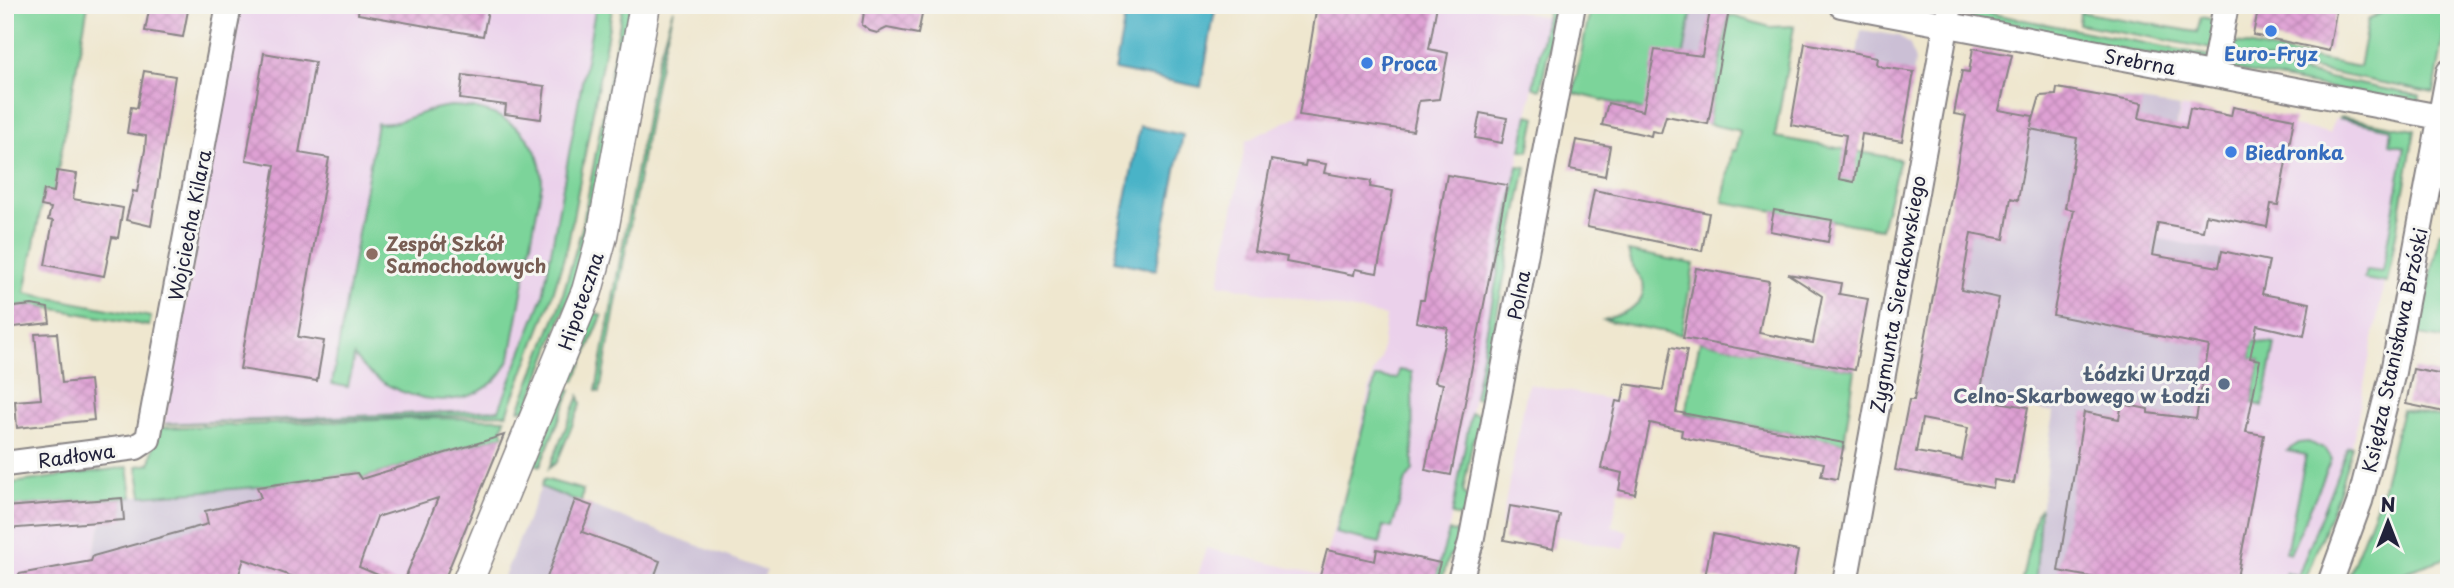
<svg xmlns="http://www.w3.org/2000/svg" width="2454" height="588" font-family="'Playpen Sans',sans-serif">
<defs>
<pattern id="building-cross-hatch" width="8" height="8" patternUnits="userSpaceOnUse" patternTransform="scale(1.75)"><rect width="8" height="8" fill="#dfa1d4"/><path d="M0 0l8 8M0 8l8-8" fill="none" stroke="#bf8ab7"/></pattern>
</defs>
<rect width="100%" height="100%" fill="#f6f6f2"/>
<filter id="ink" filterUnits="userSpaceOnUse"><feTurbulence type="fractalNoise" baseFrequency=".0143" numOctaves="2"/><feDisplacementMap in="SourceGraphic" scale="14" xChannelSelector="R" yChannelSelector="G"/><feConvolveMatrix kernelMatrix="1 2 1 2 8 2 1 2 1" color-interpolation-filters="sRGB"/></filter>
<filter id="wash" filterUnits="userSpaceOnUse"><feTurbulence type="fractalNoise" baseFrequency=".00686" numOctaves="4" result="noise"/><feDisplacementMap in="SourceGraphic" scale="28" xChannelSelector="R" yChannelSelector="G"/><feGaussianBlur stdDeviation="1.57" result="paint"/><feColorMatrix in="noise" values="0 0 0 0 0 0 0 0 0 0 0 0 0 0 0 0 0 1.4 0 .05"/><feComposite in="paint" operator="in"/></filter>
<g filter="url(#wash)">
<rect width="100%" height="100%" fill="#efe7cf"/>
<path fill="#ebd1eb" d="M240 5H596L543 296 499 410 164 423Z
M1317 5H1485L1546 17 1450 523 1434 583H1196L1206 548 1320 575 1347 484 1373 374 1381 359 1386 316 1219 284 1246 141 1299 115Z
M2181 107 2231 116 2233 107 2294 119 2293 126 2330 133 2334 120 2343 117 2415 130 2388 283H2384L2352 446 2303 583H2236L2263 435 2227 428 2209 346 2204 345 2156 238Z
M1528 384 1635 404 1612 527 1628 531 1624 549 1501 525Z
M504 435 443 583H236L260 509Z
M109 499 84 583H5V507Z"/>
<path fill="#cbbfd5" d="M1693 5 1730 6 1708 124 1672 117Z
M1861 30 1899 36 1910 45 1915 61 1910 98 1851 88Z
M2066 90 2180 107 2156 238 2222 251 2204 345 2209 346 2227 428 2264 435 2236 583H2033L2053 412 2009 404 1914 401 1966 116 2058 134Z
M357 473 361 479 91 561 109 499Z
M541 487 766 571 762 583H501Z"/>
<path fill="#7cd49a" stroke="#4f7b6a" stroke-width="2" d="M5 5H88L54 192 44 191 25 293 151 317 149 326 33 305 5 308Z
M596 5H613L568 244 551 300 507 414 164 424 499 410 543 296Z
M623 5H632L584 257 527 409 519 410 560 304 582 228Z
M1549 5H1557L1541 89 1533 87Z
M1591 5H1693L1672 117 1573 93Z
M2397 5H2449L2434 93 2235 54 2233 49 2236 43 2359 67 2368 20Z
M673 9 656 82 600 392 596 391 655 69Z
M1972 10 2212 56 2201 64 1970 21Z
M2080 12 2197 32 2201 17 2210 19 2216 29 2213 49 2079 24Z
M1729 15 1770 27 1794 26 1775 137 1900 159 1881 229 1723 202 1732 150 1736 151 1740 131 1708 124Z
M2227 58 2420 96 2418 105 2230 69Z
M451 106C497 107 542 131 542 183L510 358C482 423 388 404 354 356L348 387 332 384 377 123C398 127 423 108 451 106Z
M1528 115 1536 117 1529 151 1521 150Z
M2343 117 2415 130 2387 283 2364 279 2366 270 2382 272 2405 147 2390 144 2392 129 2338 118Z
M1518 166 1526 167 1485 374 1491 384 1489 394 1482 399 1474 398Z
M2440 232 2449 234V340L2419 335Z
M1628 251 1694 264 1681 335 1604 320C1622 314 1648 306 1643 282L1632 265Z
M593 312 602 316 575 381 566 378Z
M1700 341 1855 370 1844 443 1685 413Z
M2253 341 2275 344 2263 406 2252 403 2260 360 2250 358Z
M1399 370 1412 372 1413 470 1406 480 1392 528 1383 526 1380 543 1335 533 1376 377 1398 379Z
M562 387 571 390 540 466 531 462Z
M579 396 581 404 557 462 549 468Z
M2402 410 2449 419V557L2374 583H2346L2382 491Z
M1471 413 1479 415 1484 422 1482 433 1473 439 1463 491 1469 501 1467 511 1460 517 1452 515Z
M431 418 505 419 502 430 504 435 361 479 357 473 257 487 142 496 137 466 150 464 157 428Z
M2308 442 2326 450 2332 459 2290 554 2286 552 2306 455 2287 451 2299 443Z
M2348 446H2352L2339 491 2304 583H2282L2286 572 2298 576Z
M128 467 132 497 5 507V484Z
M544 479 583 490 581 503 541 487Z
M2040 509 2036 576 2033 583H2021L2036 514Z
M1449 531 1456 532 1462 540 1459 550 1449 556 1441 583H1434Z"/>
<path fill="#49b3c7" stroke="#366a81" stroke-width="2" d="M1127 5H1216L1201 87 1115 70Z
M1140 126 1183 135 1156 270 1114 261Z"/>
<g id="blocks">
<path fill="url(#building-cross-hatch)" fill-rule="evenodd" d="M150 5H189L183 37 145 31Z
M359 5H489L483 36 358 14Z
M865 5H924L918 34 887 28 877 33 870 31 862 25Z
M1317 5H1437L1429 49 1448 53 1439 99 1419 101 1413 131 1299 115Z
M1711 5H1730L1708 124 1666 116 1661 133 1652 131 1651 136 1602 125 1608 103 1643 111 1655 50 1702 56Z
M2259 5H2305L2336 12 2329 51 2253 35Z
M1805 43 1877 57 1876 64 1882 67 1914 72 1902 141 1862 134 1854 182 1839 179 1846 135 1791 125Z
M1973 48 2012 55 1999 110 2033 116 2031 127 2040 96 2056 95 2057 88 2142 103 2139 118 2186 128 2190 108 2231 116 2233 107 2294 119 2278 205 2271 204 2267 227 2206 215 2203 231 2158 223 2152 255 2219 267 2222 251 2269 261 2262 294 2310 303 2304 336 2257 325 2250 358 2260 360 2246 432 2264 435 2236 583H2123L2058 571 2084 412 2119 419 2122 404 2148 409V413L2196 419 2209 346 2053 315 2074 210 2065 208 2077 138 2030 129 2018 200 2011 198 2004 239 1971 233 1961 290 1999 298 1979 399 2028 407 2014 483 1994 480 1993 488 1895 470 1909 400H1914L1966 116 1954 114 1962 71 1969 72ZM1922 419 1968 428 1962 460 1916 452Z
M264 53 315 62 299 153 329 158 298 337 324 341 317 381 240 369 275 165 246 160Z
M144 71 175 76 151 226 126 220 133 191 137 192 145 150 146 136 127 133 131 107 137 108Z
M463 75 545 86 541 119 505 114 506 105 460 99Z
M1480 113 1507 118 1502 143 1475 138Z
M1576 140 1610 146 1605 176 1570 169Z
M1271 160 1305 166 1306 161 1326 164 1324 173 1371 181 1370 187 1393 191 1377 273 1355 269 1354 275 1286 262 1287 257 1254 251Z
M57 171 77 174 73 199 123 208 118 238 112 237 104 276 45 265 53 221 48 220 51 208 41 206 44 190 54 192Z
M1447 175 1507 185 1451 475 1425 470 1443 384 1435 382 1448 328 1416 322 1420 300H1424Z
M1594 190 1709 213 1702 251 1587 227Z
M1774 210 1832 220 1828 242 1770 231Z
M1696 268 1769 281 1759 333 1813 343 1822 296 1788 274 1841 283 1839 294 1868 299 1855 370 1683 338Z
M32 305 48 308 50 323 5 328V308Z
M57 333 62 383 90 380 94 420 17 428 15 401 41 399 35 334Z
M1671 347 1687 350 1676 412 1844 443 1837 479 1821 476 1824 463 1690 439 1681 436 1682 430 1650 423 1635 494 1619 490 1622 473 1601 468 1616 401 1622 402 1625 384 1663 390Z
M2413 369 2449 376V413L2406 404Z
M504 435 443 583H403L438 498 377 517 359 567 397 583H310L244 559 236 583H20L19 574 91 561 93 556 208 524 205 511 261 498 257 487 357 473 361 479Z
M122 498 124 520 5 529V507Z
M575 500 592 506 582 532 660 561 652 583H545Z
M1510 506 1560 515 1553 549 1504 540Z
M1713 534 1798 551 1792 583H1736L1705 577Z
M1377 549 1440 563 1434 583H1351L1338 580 1337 583H1318L1327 550 1375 561Z"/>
</g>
</g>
<g filter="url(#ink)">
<use href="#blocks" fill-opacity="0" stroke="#888485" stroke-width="2"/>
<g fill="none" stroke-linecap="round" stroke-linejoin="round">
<defs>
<path id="minor" d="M1841 5 2440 117
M2213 74 2226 5
M5 464 136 447 148 439 229 5
M1459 583 1471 542 1573 5
M1845 583 1950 5
M2330 583 2360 501 2393 372 2449 72"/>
<path id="tertiary" d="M467 583 587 291 602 236 645 5"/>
</defs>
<use href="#minor" stroke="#888485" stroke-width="28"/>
<use href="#tertiary" stroke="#888485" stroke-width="33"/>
<use href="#minor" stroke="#fff" stroke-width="24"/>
<use href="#tertiary" stroke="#fff" stroke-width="30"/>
</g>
</g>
<g fill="#3f7fe0" stroke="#f6f6f2" stroke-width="2.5">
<circle cx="2271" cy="31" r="7"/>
<circle cx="1367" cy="63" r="7"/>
<circle cx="2231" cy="152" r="7"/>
</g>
<circle fill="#8d6e63" stroke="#f6f6f2" stroke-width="2.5" cx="372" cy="254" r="7"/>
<circle fill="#5c6f8a" stroke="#f6f6f2" stroke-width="2.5" cx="2224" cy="384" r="7"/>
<g text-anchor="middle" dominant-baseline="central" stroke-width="6" stroke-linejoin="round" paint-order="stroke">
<g font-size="19" font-weight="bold" fill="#366cbe" stroke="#f6f6f2" text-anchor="start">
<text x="2271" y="53" text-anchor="middle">Euro-Fryz</text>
<text x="1381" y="63">Proca</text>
<text x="2245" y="152">Biedronka</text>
</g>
<g font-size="19" fill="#22223b" stroke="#f6f6f2">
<text transform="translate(2140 61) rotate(10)">Srebrna</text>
<text transform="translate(189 225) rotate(-79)">Wojciecha Kilara</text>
<text transform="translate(1897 294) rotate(-80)">Zygmunta Sierakowskiego</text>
<text transform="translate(1518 295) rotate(-79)">Polna</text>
<text transform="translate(580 301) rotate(-71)">Hipoteczna</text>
<text transform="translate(2394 350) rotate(-78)">Księdza Stanisława Brzóski</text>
<text transform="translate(76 455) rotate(-8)">Radłowa</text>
</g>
<g font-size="19" font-weight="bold" fill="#785e54" stroke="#f6f6f2" text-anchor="start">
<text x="386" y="243">Zespół Szkół<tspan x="386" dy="22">Samochodowych</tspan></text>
</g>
<g font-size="19" font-weight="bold" fill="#4e5e75" stroke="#f6f6f2" text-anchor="end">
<text x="2210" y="373">Łódzki Urząd<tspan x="2210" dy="22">Celno-Skarbowego w Łodzi</tspan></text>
</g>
</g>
<rect width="2454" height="588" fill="none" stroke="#f6f6f2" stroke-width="28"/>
<g transform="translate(2388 522)" stroke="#f6f6f2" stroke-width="5" paint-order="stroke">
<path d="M0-5L12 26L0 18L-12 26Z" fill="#22223b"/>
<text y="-10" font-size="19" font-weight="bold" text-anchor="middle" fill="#22223b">N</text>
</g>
</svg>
